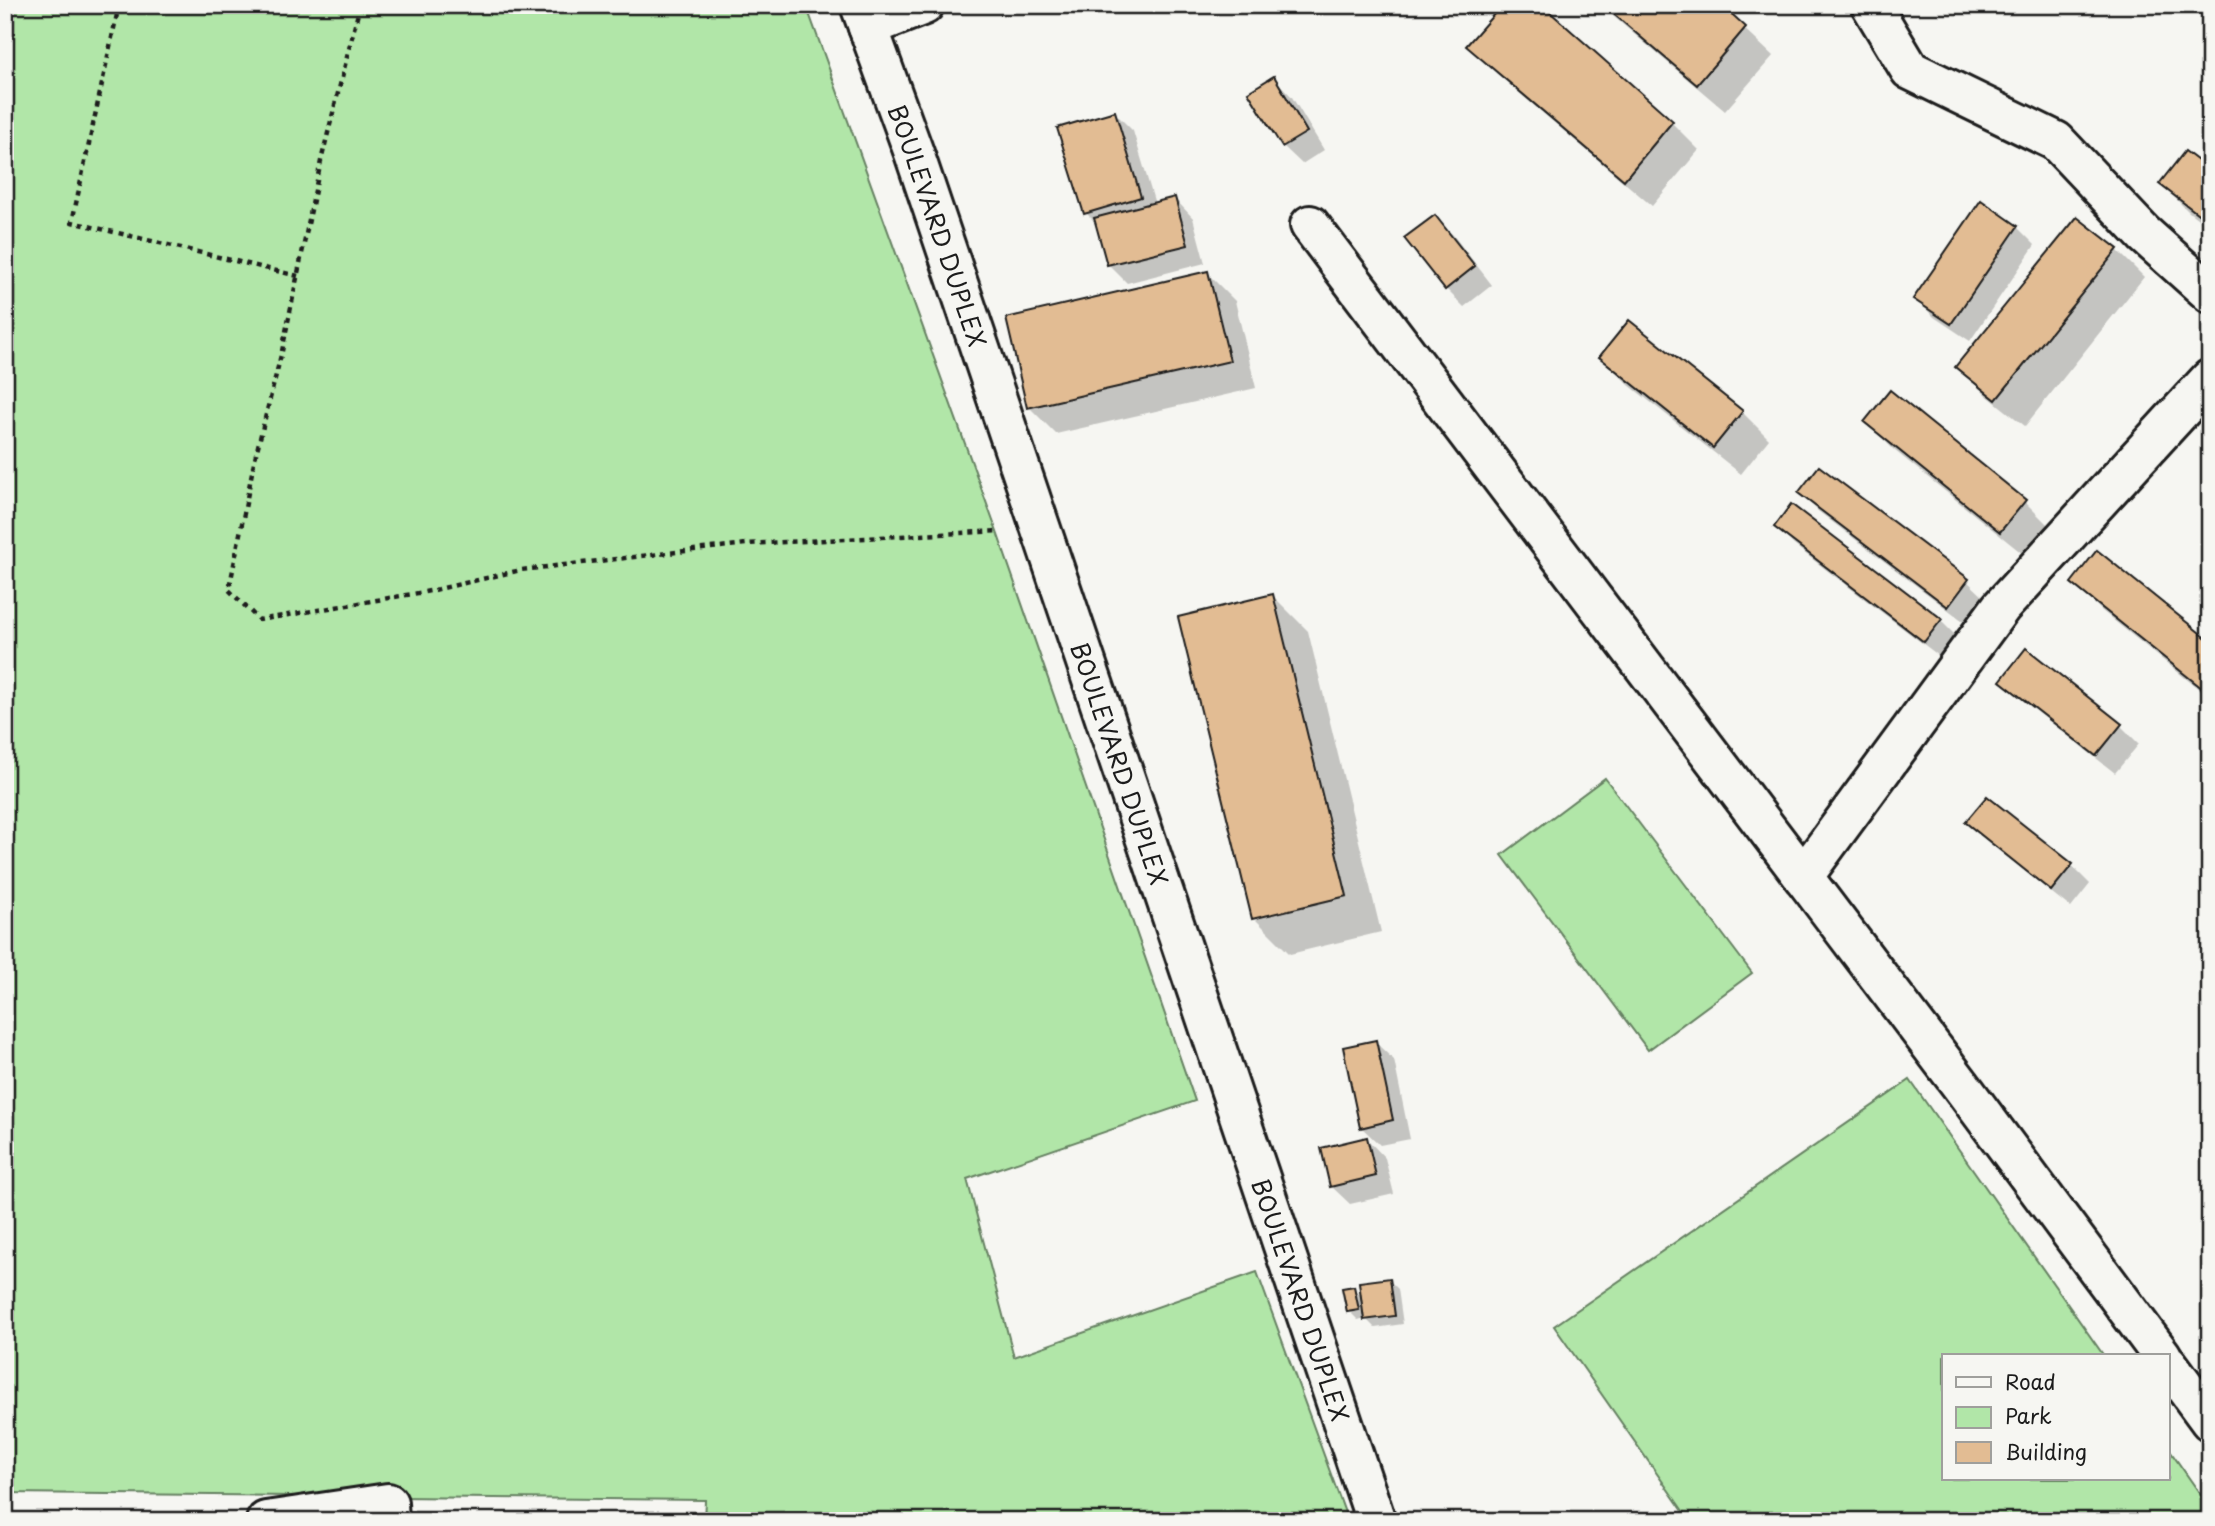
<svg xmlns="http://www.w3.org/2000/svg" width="2215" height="1526" font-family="'Playpen Sans',sans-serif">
<rect width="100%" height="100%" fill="#f6f6f2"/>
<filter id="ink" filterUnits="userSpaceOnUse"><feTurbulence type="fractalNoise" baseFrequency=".0143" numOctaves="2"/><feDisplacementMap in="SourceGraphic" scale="14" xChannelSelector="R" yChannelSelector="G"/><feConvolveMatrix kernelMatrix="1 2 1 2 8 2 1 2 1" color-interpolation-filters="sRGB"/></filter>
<g filter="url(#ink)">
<path fill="#b1e6a8" stroke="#668162" stroke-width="2" d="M5 5H806L997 532 1195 1101 967 1179 1014 1357 1257 1272 1348 1521H704L705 1500 5 1493Z
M1605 778 1752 973 1648 1050 1502 855Z
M1910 1080 2104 1356H1944V1479H2168V1448L2210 1508V1521H1690L1554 1326Z"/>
<path fill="#0003" d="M1540 5 1672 123 1699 150 1652 206 1496 73 1469 46Z
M1600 5H1719L1773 56 1725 111Z
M1274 78 1292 97 1324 150 1302 164 1283 146Z
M1115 113 1133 131 1155 204 1175 199 1193 218 1205 263 1127 283 1108 264 1098 225 1086 213Z
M2210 172V228L2189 212 2161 184Z
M1434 217 1453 235 1492 285 1464 307 1446 289Z
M2017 227 2035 245 1970 341 1934 317 1916 299Z
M2117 250 2144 277 2025 426 1985 394 1958 367Z
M1207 273 1235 301 1256 388 1056 434 1029 407Z
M1629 323 1742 412 1769 439 1741 474 1629 385 1601 357Z
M1890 393 2025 502 2052 529 2028 558 1894 450 1866 422Z
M1800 493 1967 581 1986 599 1967 624 1818 511Z
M1792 507 1941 621 1959 639 1943 659 1794 545 1776 527Z
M2073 582 2210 643V698L2101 610Z
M1272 595 1308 631 1381 932 1290 954 1254 918Z
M2002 681 2120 725 2139 744 2115 773 2021 699Z
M1987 798 2072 866 2090 884 2071 908 1986 840 1968 822Z
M1375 1042 1394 1060 1410 1139 1380 1145 1361 1127Z
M1367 1139 1385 1158 1394 1194 1350 1204 1331 1186Z
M1389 1280 1398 1289 1403 1324 1375 1328 1365 1318 1358 1320 1349 1311 1353 1288 1363 1298Z"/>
<path fill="#e2bc93" stroke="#1c1c1c" stroke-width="2" d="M1502 5H1542L1673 121 1624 180 1466 46Z
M1603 5H1722L1746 27 1697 85Z
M1274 76 1307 132 1282 147 1248 92Z
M1115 111 1141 197 1084 214 1057 128Z
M2185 151 2210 170V223L2159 184Z
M1175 197 1188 245 1107 265 1094 218Z
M1981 200 2018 226 1951 324 1913 299Z
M1435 215 1475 266 1445 290 1404 238Z
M2077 217 2118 249 1996 400 1955 367Z
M1208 271 1230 361 1027 408 1006 318Z
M1629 320 1743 411 1713 448 1599 357Z
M1890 390 2026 500 2000 532 1864 422Z
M1819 466 1969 579 1948 607 1798 493Z
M1791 504 1942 619 1924 642 1774 527Z
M2097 550 2210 641V690L2208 693 2071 583Z
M1273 594 1347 896 1252 919 1178 617Z
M2026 648 2122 724 2096 756 2000 681Z
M1987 796 2073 864 2051 891 1965 822Z
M1376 1040 1393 1120 1360 1128 1343 1047Z
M1367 1137 1376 1176 1330 1187 1321 1148Z
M1390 1278 1395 1316 1364 1320 1359 1282Z
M1354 1286 1359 1310 1347 1312 1342 1288Z"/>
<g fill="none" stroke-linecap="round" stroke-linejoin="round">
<defs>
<path id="street" d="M1871 5 1910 70 2056 141 2144 234 2210 293
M868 27 924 5
M1310 225 1960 1084 2162 1356
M1803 877 2001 607 2210 379
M2168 1364 2210 1421
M266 1521 388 1503 389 1521"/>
<g id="secondary">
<path id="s1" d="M860 5 914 153 1376 1521"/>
</g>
</defs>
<use href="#street" stroke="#1c1c1c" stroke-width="44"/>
<use href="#secondary" stroke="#1c1c1c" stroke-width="44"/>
<path stroke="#1c1c1c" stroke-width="4.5" stroke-dasharray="5 5" stroke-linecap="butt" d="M119 5 72 222 298 276
M360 5 321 161 282 351 254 462 229 590 259 620 430 591 521 570 746 544 1000 531"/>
<use href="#street" stroke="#f6f6f2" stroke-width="38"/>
<use href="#secondary" stroke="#f6f6f2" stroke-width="38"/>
</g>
</g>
<g text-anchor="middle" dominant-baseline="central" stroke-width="6" stroke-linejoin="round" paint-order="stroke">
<g font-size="24" fill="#1c1c1c" stroke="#f6f6f2">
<text stroke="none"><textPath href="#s1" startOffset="234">BOULEVARD DUPLEX</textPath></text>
<text stroke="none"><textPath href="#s1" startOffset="802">BOULEVARD DUPLEX</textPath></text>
<text stroke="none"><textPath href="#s1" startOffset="1368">BOULEVARD DUPLEX</textPath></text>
</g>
</g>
<rect width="2215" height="1526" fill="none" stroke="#f6f6f2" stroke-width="28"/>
<rect x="14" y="14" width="2187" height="1498" fill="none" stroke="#1c1c1c" stroke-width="2.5" filter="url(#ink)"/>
<rect x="1942" y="1354" width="228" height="126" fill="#f6f6f2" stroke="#9f9f9c" stroke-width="2"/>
<rect x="1956" y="1377" width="35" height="10" fill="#f6f6f2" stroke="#9f9f9c" stroke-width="2"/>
<text x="2005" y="1390" font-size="21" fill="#1c1c1c">Road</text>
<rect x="1956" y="1407" width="35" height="21" fill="#b1e6a8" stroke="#9f9f9c" stroke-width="2"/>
<text x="2005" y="1424" font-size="21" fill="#1c1c1c">Park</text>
<rect x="1956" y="1442" width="35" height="21" fill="#e2bc93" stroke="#9f9f9c" stroke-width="2"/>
<text x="2005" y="1460" font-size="21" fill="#1c1c1c">Building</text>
</svg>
